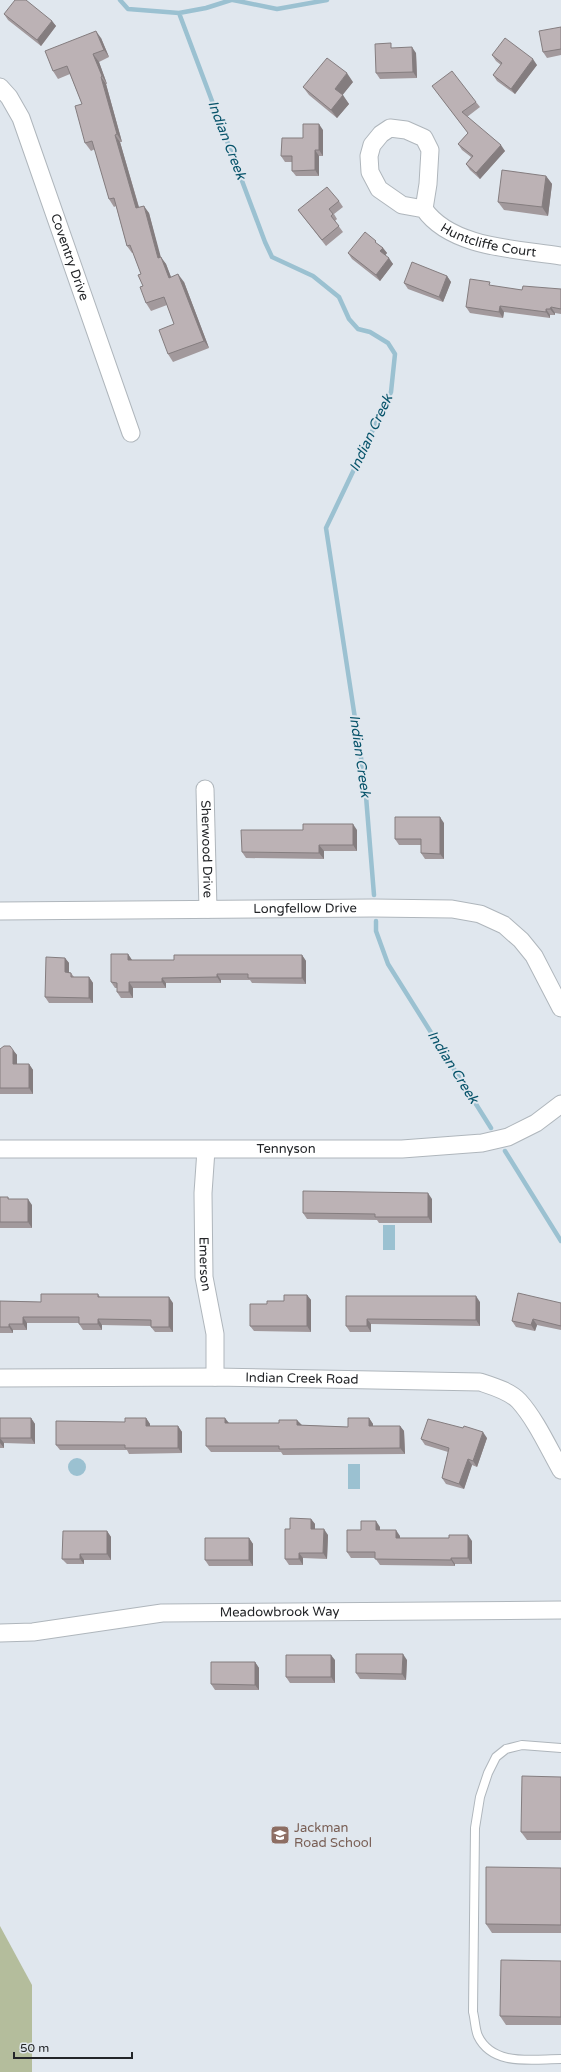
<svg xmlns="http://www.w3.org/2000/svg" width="561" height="2072" font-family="'Varela Round',sans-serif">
<rect width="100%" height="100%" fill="#e0e7ee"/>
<path fill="#b4bd9c" d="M0 1926 32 1985V2072H0Z"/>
<path fill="#9bc1d1" d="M383 1225H395V1250H383Z
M68 1467a9 9 0 1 1 18 0a9 9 0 1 1-18 0Z
M348 1464H360V1489H348Z"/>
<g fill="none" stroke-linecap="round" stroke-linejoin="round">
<path stroke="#9bc1d1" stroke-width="4.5" d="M120 0 128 9 179 13 265 242 272 257 313 276 339 297 349 319 358 329 370 332 388 343 395 354 391 392 326 528 365 784 374 895
M233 0 277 9 327 0
M179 13 206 8 231 0
M376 921V931L388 964 491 1128
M505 1151 561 1241"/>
<defs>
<path id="lane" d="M561 1748 522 1745 506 1749 496 1757 488 1773 480 1797 475 1828 473 2012C475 2019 475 2029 478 2036 493 2067 533 2059 561 2059"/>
<g id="street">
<path id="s1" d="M0 87 9 97 21 118 131 433"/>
<path id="s2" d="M424 209 428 184 430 150 424 138 406 130 390 128 381 134 372 145 369 156 370 172 379 189 402 205 424 209C451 248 517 249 561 256"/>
<path id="s3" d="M205 789 208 909"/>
<path id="s4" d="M0 911 373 908 452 909 480 914 504 925 521 940 534 956 561 1008"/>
<path id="s5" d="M0 1149H402L482 1143 508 1137 536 1123 561 1104"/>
<path id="s6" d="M206 1150 203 1193 204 1277 215 1334V1377"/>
<path id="s7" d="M0 1378 215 1377 480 1382C492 1386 510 1391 519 1401 536 1420 548 1447 561 1470"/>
<path id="s8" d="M0 1633 33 1632 162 1613 561 1610"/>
</g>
</defs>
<use href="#lane" stroke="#afb6bc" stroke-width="10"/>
<use href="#street" stroke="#afb6bc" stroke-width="19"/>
<use href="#lane" stroke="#fff" stroke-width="8"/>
<use href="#street" stroke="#fff" stroke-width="17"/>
</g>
<path fill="#a2999c" d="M4 14 52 21 56 26 41 46 8 20Z
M561 27V55L547 58 543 52Z
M101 38 109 57 99 62 107 84H106L122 142H120L139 207 149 213 160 257 166 264 171 277 184 282 209 348 173 362 168 354 174 324 167 305 151 311 146 303 143 286 141 274 133 253H132L127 246 116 206 114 207 109 199 95 149 91 151 85 143 82 104 70 74 58 79 53 71Z
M394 48 416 53 417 78 380 79 376 73Z
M492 55 537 65 515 94 497 81 493 75 501 65 496 61Z
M353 82 342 95 349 104 337 118 309 95 303 87Z
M436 91 476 102 480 107 467 117 505 151 480 179 470 170 466 164 471 157 462 150 458 144 468 133Z
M323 130V156H319V176H296L292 171V162H285L281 156 303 138Z
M546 176 552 184 548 216 504 210 498 202Z
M339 201 343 207 334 214 337 219 335 221 343 232 326 246 298 210Z
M379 245 383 248 387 253 385 255 393 264 380 281 352 259 348 253Z
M447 276 451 282 443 302 408 289 404 283Z
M492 286 522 290 561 289V314L555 313V315H550V318L504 312 503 318 470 313 466 307Z
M444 823V859H425L421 853V845H399L395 839Z
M357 830V851H324V859L246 858 242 852Z
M128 954 132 960H174L302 955 306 961V984L252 983 250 980H221V983H166V988H133V998H121L117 992V988H115L111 982Z
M65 958 69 963V972L71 973 74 977H89L93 983V1003H49L45 997Z
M13 1050 17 1055V1064H29L33 1070V1094H0V1058Z
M0 1197H8L9 1199 32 1205V1228H0Z
M432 1199V1223H379L377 1220 307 1219 303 1213Z
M98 1294 100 1297 173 1303V1332H155L151 1327V1326L102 1325V1330H83L79 1324V1323H27V1330H13V1333H0V1301L41 1302Z
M307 1295 311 1300V1332L254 1331 250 1326 267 1304 284 1301Z
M346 1296 480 1302V1326L371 1324V1332H350L346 1326Z
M561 1303V1330L537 1325 535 1331 516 1327 512 1321Z
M0 1418H31L35 1424V1444L4 1443V1448H0Z
M146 1418 150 1424V1426H178L182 1432V1453L129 1454 127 1450H60L56 1445 125 1422Z
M369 1418 373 1424V1426H400L404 1431 405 1454 283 1455 281 1452H211L206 1446 228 1423 301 1425 348 1427Z
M487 1438 477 1467 472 1465 464 1489 446 1484 442 1478 448 1452 425 1445 421 1439Z
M311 1519 315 1524V1529L328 1535 327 1559 303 1558V1565H289L285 1559 290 1529Z
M380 1527V1530L400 1536V1538L472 1541V1564H455V1566L380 1565 375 1558H351L347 1552 361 1530Z
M107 1531 111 1537V1560H84V1564H67L62 1559Z
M249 1538 253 1544V1566H209L205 1560Z
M335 1660V1683H290L286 1677Z
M407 1660 406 1680 360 1679 356 1673Z
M255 1662 259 1668V1690H215L211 1684Z
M561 1777V1840H527L521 1832Z
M561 1868V1933H492L486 1924Z
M561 1961V2025H506L500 2016Z"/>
<path fill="#847d7f" d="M52 21 56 26 41 46 37 40Z
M96 31 101 38 109 57 104 50Z
M412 47 416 53 417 78 413 72Z
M93 54 99 62 107 84 102 76Z
M533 59 537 65 515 94 511 89Z
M347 73 353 82 341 97 335 89Z
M101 77 106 84 122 142 117 134Z
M343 95 349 104 337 118 331 110Z
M319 124 323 130V156L319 150Z
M115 135 120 142 141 215 136 208Z
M501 145 505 151 480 179 476 173Z
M315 150 319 156V176L315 170Z
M546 176 552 184 548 216 542 207Z
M144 206 149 213 163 265 158 258Z
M383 248 387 253 384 257 380 251Z
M161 257 166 264 174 285 169 278Z
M389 258 393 264 380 281 376 275Z
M178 274 184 282 209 348 204 341Z
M447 276 451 282 443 302 439 297Z
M500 306 504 312 503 318 499 312Z
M551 307 555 313V315L550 309Z
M546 309 550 315V318L546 312Z
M440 817 444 823V859L440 854Z
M353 824 357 830V851L353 845Z
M319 845 324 851V859L319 853Z
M128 954 132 960H128Z
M302 955 306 961V984L302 978Z
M65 958 69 963V978L65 972Z
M217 974 221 980V983L217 977Z
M89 977 93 983V1003L89 998Z
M162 978 166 983V988L162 982Z
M129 982 133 988V998L129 992Z
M13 1050 17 1055V1070L13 1064Z
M29 1064 33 1070V1094L29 1088Z
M428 1193 432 1199V1223L428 1217Z
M28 1199 32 1205V1228L28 1222Z
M307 1295 311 1300V1332L307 1326Z
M476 1296 480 1302V1326L476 1320Z
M169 1297 173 1303V1332L169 1327Z
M23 1317 27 1323V1330L23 1324Z
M98 1319 102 1325V1330L98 1324Z
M367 1319 371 1324V1332L367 1326Z
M533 1319 537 1325 535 1331 531 1325Z
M9 1324 13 1330V1333L9 1327Z
M31 1418 35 1424V1444L31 1438Z
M146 1418 150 1424V1432L146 1426Z
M225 1418 229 1423H225Z
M369 1418 373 1424V1432L369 1426Z
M297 1420 302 1425H297Z
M178 1426 182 1432V1453L178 1448Z
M400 1426 404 1431 405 1454 400 1448Z
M483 1432 487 1438 477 1467 473 1461Z
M0 1438 4 1443V1448L0 1443Z
M468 1459 472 1465 464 1489 459 1484Z
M311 1519 315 1524V1535L311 1529Z
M376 1521 380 1527V1536L376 1530Z
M324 1529 328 1535 327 1559 323 1553Z
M396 1530 400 1536V1543L396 1538Z
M107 1531 111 1537V1560L107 1554Z
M468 1535 472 1541V1564L468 1558Z
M249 1538 253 1544V1566L249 1560Z
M299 1553 303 1558V1565L299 1559Z
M80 1554 84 1560V1564L80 1559Z
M451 1558 455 1564V1566L451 1560Z
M403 1654 407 1660 406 1680 402 1674Z
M331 1655 335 1660V1683L331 1677Z
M255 1662 259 1668V1690L255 1685Z"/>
<path fill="#bcb2b5" stroke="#847d7f" d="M15 0H26L52 21 37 40 4 14Z
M561 27V49L543 52 539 31Z
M96 31 104 50 93 54 102 76 101 77 117 134 115 135 136 208 144 206 158 258 161 257 169 278 178 274 204 341 168 354 159 330 174 324 164 297 146 303 140 287 143 286 138 275 141 274 130 245 127 246 114 198 109 199 92 141 85 143 75 106 82 104 67 66 53 71 45 51Z
M505 38 533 59 511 89 493 75 502 63 492 55Z
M391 43V48L412 47 413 72 376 73 375 44Z
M327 58 347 73 335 89 343 95 331 110 303 87Z
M452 71 476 102 462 112 501 145 476 173 466 164 473 156 458 144 468 133 432 86Z
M303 124H319V150H315V170L292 171V156H281L282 138H303Z
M502 170 546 176 542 207 498 202Z
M327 187 339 201 329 209 333 214 331 216 339 226 322 240 298 210Z
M365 232 376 241 375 242 383 248 380 251 389 258 376 275 348 253Z
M412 262 447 276 439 297 404 283Z
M470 279 490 282 489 285 522 290 523 286 561 289V309L551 307 550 309H546V312L500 306 499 312 466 307Z
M395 817H440V854L421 853V839H395Z
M303 824H353V845H319V853L242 852 241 830H303Z
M111 954H128V960H174V955H302V978H248V974H217V977L162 978V982H129V992H117V983L111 982Z
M46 957 65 958V972L71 973V977H89V998L45 997Z
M4 1046H10L13 1050V1064H29V1088H0V1049Z
M303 1191 428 1193V1217H375V1214L303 1213Z
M0 1197H8V1199H28V1222H0Z
M518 1293 561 1303V1326L533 1319 531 1325 512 1321Z
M41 1294H98V1297H169V1327H151V1320L98 1319V1324H79V1317H23V1324H9V1327H0V1301L41 1302Z
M284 1295H307V1326H250V1304H267V1301H284Z
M346 1296H476V1320L367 1319V1326H346Z
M0 1418H31V1438H0Z
M125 1418H146V1426H178V1448H125V1445H56V1421L125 1422Z
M206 1418H225V1423H279V1420H297V1425L348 1427V1418H369V1426H400V1448L279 1449V1446H206Z
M428 1419 463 1428 464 1426 483 1432 473 1461 468 1459 459 1484 442 1478 449 1448 421 1439Z
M290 1518 311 1519V1529H324L323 1553H299V1559H285V1529H290Z
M361 1521H376V1530H396V1538H449V1535H468V1558H451V1560L375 1559V1552H347V1530H361Z
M63 1531H107V1554H80V1559H62Z
M205 1538H249V1560H205Z
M356 1654H403L402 1674 356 1673Z
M286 1655H331V1677H286Z
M211 1662H255V1685L211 1684Z
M522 1776 561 1777V1832H521Z
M486 1867 561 1868V1925L486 1924Z
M501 1960 561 1961V2017L500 2016Z"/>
<defs>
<symbol id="school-square" viewBox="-11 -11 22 22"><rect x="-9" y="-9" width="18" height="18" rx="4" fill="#8d6e63" stroke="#e0e7ee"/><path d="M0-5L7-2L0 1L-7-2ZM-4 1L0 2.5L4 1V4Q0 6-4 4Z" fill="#fff"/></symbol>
</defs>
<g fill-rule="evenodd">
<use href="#school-square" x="269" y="1824" width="22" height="22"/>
</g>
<g text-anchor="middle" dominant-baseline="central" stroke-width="4" stroke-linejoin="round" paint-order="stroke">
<g font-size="13" fill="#232528" stroke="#e0e7ee">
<text stroke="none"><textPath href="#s2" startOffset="305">Huntcliffe Court</textPath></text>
<text stroke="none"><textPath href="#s1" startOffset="185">Coventry Drive</textPath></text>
<text stroke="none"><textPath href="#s3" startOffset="60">Sherwood Drive</textPath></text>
<text stroke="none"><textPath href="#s4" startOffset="305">Longfellow Drive</textPath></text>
<text stroke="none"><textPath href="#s5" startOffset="286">Tennyson</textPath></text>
<text stroke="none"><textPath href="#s6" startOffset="114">Emerson</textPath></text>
<text stroke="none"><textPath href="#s7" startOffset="302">Indian Creek Road</textPath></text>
<text stroke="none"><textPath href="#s8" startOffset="281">Meadowbrook Way</textPath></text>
</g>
<g font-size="13" fill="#785e54" stroke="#e0e7ee" text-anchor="start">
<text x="294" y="1828">Jackman<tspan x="294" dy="15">Road School</tspan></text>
</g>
<g font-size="14" font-style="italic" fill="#07536a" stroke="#e0e7ee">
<text transform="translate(227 140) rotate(69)">Indian Creek</text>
<text transform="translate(371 433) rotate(-65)">Indian Creek</text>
<text transform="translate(360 756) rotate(82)">Indian Creek</text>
<text transform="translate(453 1067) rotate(58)">Indian Creek</text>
</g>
</g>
<path d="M14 2052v6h118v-6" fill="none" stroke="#232528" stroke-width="2"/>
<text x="20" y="2052" font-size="12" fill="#232528" stroke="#e0e7ee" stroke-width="3" paint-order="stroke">50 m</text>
</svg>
